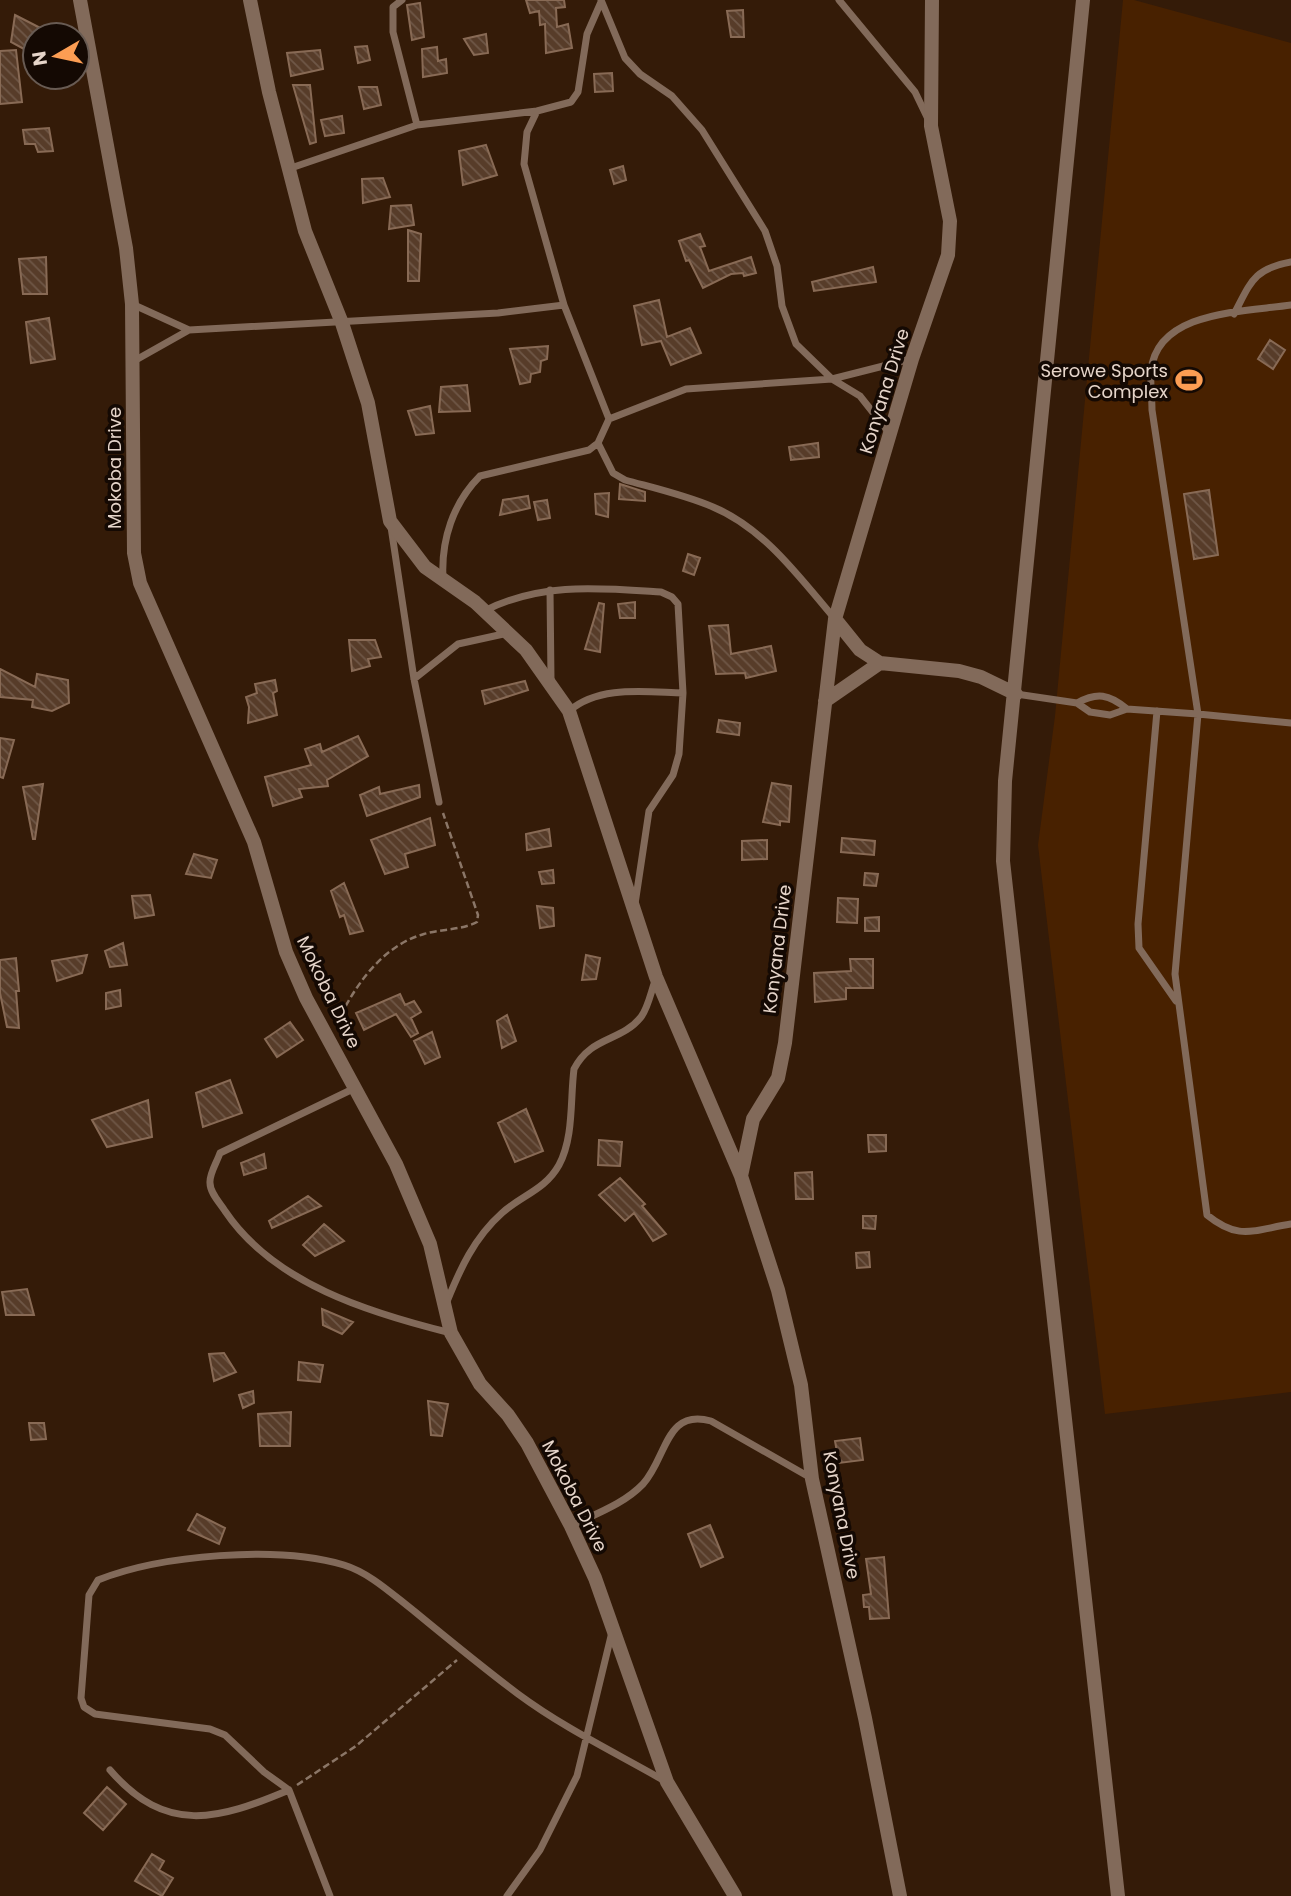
<svg xmlns="http://www.w3.org/2000/svg" width="1291" height="1896" font-family="Poppins,sans-serif">
<defs>
<pattern id="building-back-hatch" width="6" height="6" patternUnits="userSpaceOnUse" patternTransform="scale(1.75)"><rect width="6" height="6" fill="#573c29"/><path d="M-1 5l2 2M0 0l6 6M5-1l2 2" fill="none" stroke="#6f5747"/></pattern>
</defs>
<rect width="100%" height="100%" fill="#341b08"/>
<path fill="#482100" d="M1123 0H1134L1291 43V1392L1105 1414 1038 845 1055 716Z"/>
<path fill="url(#building-back-hatch)" stroke="#886a55" stroke-width="2" d="M526 0H564L565 7 556 8 557 27 568 24 572 48 546 53 545 24 540 25 539 11 530 13Z
M420 3 424 37 412 40 407 5Z
M743 10 744 37H731L727 11Z
M15 15 54 35H35V55L11 42Z
M486 34 488 53 474 55 464 39Z
M367 46 370 60 358 63 355 47Z
M437 47 438 61 446 59 447 73 423 77 422 49Z
M16 50 22 102 0 104V51Z
M320 50 323 69 291 76 287 53Z
M612 73 613 91 595 92 594 74Z
M293 85H310L316 142 310 144Z
M359 87H377L381 105 364 109Z
M342 116 344 133 325 136 321 120Z
M49 128 53 151 38 152 35 144H25L23 130Z
M486 145 497 175 463 185 459 151Z
M623 166 626 180 614 184 610 170Z
M383 178 390 197 363 203 362 179Z
M411 205 414 225 389 229 391 206Z
M408 230 421 234 419 281H408Z
M700 234 705 246 700 247 709 271 751 257 756 273 744 276 743 273 731 274 703 288 689 260 686 261 679 241Z
M46 257 47 294H23L19 259Z
M873 267 876 282 814 291 812 282Z
M659 300 667 337 690 328 701 353 671 365 661 341 642 345 634 306Z
M49 318 55 359 31 363 26 322Z
M1270 340 1285 350 1273 369 1258 359Z
M548 346 547 359 541 361 540 372 531 374 530 382 520 384 510 349Z
M467 385 470 411 439 412 441 387Z
M430 406 434 433 416 435 408 411Z
M818 443 819 457 791 460 789 447Z
M620 484 645 492V501L619 499Z
M1209 490 1218 555 1194 559 1184 494Z
M609 493 608 517 596 514 595 494Z
M528 496 530 508 500 515 503 500Z
M547 500 550 518 538 520 534 502Z
M688 554 700 558 694 575 683 571Z
M635 602V618H620L618 604Z
M599 603 604 604 600 652 585 649Z
M728 625 731 654 771 646 776 671 746 678 745 673 716 674 709 626Z
M349 640H375L381 657 368 659 370 666 352 671Z
M0 669 35 687 37 674 68 680 69 703 52 711 32 707 33 700 0 697Z
M275 680 277 691 273 693 277 715 248 723 249 707 246 697 257 693 255 684Z
M525 681 528 690 485 704 482 691Z
M719 720 740 723 739 735 717 732Z
M358 736 368 756 327 780 328 786 299 789 302 797 273 806 265 777 311 765 305 749 320 744 322 752Z
M0 738 14 740 3 778 0 777Z
M772 783 791 786 789 822 780 821V825L763 822Z
M43 784 35 839H33L23 787Z
M419 785 420 797 367 816 360 795 379 787 380 794Z
M430 818 435 845 405 854 408 867 385 874 371 840Z
M549 829 551 846 527 850 526 834Z
M842 838 875 841 874 855 841 852Z
M767 840V859L742 860V841Z
M194 854 217 860 211 878 186 874Z
M553 870 554 883 542 884 539 872Z
M865 873 878 874 876 886 864 885Z
M344 883 363 931 350 934 344 915 340 917 331 891Z
M150 895 154 915 135 918 132 896Z
M838 898 858 899 857 923 837 922Z
M537 906 553 908 554 926 540 928Z
M879 917V931H865V918Z
M123 943 127 965 110 967 105 951Z
M87 955 82 973 57 981 52 961Z
M586 955 600 958 596 979 582 980Z
M16 958 19 991H16L19 1028 7 1027 0 993V960Z
M850 959H873V988H846V999L815 1002 814 973 851 971Z
M120 990 121 1006 106 1009V993Z
M400 994 405 1005 414 1001 421 1012 411 1018 418 1033 411 1037 396 1014 364 1030 356 1013Z
M507 1015 516 1041 502 1048 497 1021Z
M290 1022 303 1040 277 1057 265 1039Z
M432 1032 440 1057 425 1064 414 1041Z
M230 1080 242 1113 203 1127 196 1093Z
M148 1100 152 1137 107 1147 92 1120Z
M526 1109 543 1151 515 1162 498 1123Z
M868 1135H886V1151L869 1152Z
M599 1140 622 1142 620 1166 598 1165Z
M264 1154 266 1168 244 1175 241 1163Z
M812 1172 813 1199H796L795 1173Z
M620 1178 645 1204 642 1206 666 1234 653 1241 634 1213 625 1221 599 1195Z
M308 1196 321 1206 272 1228 269 1221Z
M863 1216H876L875 1229 863 1228Z
M324 1224 344 1241 315 1256 303 1245Z
M869 1252 870 1267 857 1268 856 1253Z
M27 1289 34 1315H6L2 1292Z
M322 1309 353 1322 342 1334 323 1325Z
M224 1353 236 1372 214 1381 209 1354Z
M299 1362 323 1365 320 1382 298 1380Z
M253 1391 254 1403 243 1408 239 1395Z
M428 1401 448 1404 442 1436 431 1435Z
M291 1412 290 1446H260L258 1414Z
M29 1423H44L46 1439 31 1440Z
M860 1438 863 1460 839 1463 835 1441Z
M197 1514 225 1528 219 1544 188 1530Z
M710 1525 723 1557 701 1567 688 1534Z
M884 1557 889 1618 870 1619 869 1607H864L863 1595 871 1594 866 1559Z
M107 1787 126 1804 103 1830 84 1813Z
M152 1854 164 1861 159 1870 173 1878 162 1896 135 1881Z"/>
<g fill="none" stroke-linecap="round" stroke-linejoin="round">
<path stroke="#8b7667" stroke-width="2.5" stroke-dasharray="7 3.5" stroke-linecap="butt" d="M336 1025C354 987 381 946 424 934 441 929 462 930 477 922L478 915 443 813
M297 1785 356 1746 457 1660"/>
<path stroke="#826a5a" stroke-width="7" d="M402 0 393 7V32L417 125
M601 0 625 58 640 74 672 96 702 130 765 231 777 266 782 306 796 344 832 379 860 396 890 434
M839 0 915 92 928 119
M288 169 417 125 537 111
M132 304 189 330 498 313 564 305 609 419
M564 305 524 164 527 132 537 111 571 102 578 92 587 34 601 2
M1291 305C1245 312 1157 310 1151 371 1150 384 1152 397 1152 410L1198 714 1291 723
M1234 314C1251 282 1253 269 1291 262
M134 361 189 330
M598 443 613 473 625 480C654 488 685 495 713 507 764 528 800 578 835 619
M391 527 414 679 439 802
M443 578C441 540 453 503 480 476L589 450 598 443 609 419 686 389 832 379 911 359
M550 590 551 680
M484 611C541 582 599 588 661 592L672 597 678 604 683 693
M414 679 458 644 508 633
M1016 694 1077 703 1090 712 1110 715 1127 709 1198 714 1175 974 1207 1215C1239 1241 1253 1230 1291 1224
M1077 703C1097 692 1109 694 1127 709
M569 711C599 685 645 692 683 693L679 754 673 775 649 811 635 904
M1157 711 1138 924 1139 948 1176 1001
M355 1088 220 1153C217 1162 209 1174 210 1183 210 1193 220 1203 225 1211 274 1284 370 1313 451 1333
M446 1304C460 1269 474 1238 502 1213 522 1195 545 1190 559 1165 574 1137 570 1100 574 1069 591 1036 621 1042 641 1017 648 1008 651 992 655 981
M571 1526C595 1514 624 1504 643 1484 667 1458 665 1408 711 1421L811 1478
M110 1770C166 1835 218 1820 289 1790
M330 1896 289 1790 264 1772 225 1735 210 1729 95 1714 84 1707 81 1698 89 1595 98 1580C161 1555 278 1545 344 1565 370 1573 392 1594 414 1611 448 1639 482 1667 518 1694 564 1728 614 1752 663 1780
M507 1896 540 1850 577 1776 612 1632"/>
<path stroke="#826a5a" stroke-width="14" d="M80 0 126 248 132 304 134 553 140 583 254 842 286 952 306 998 396 1164 430 1244 451 1333 480 1384 508 1415 527 1443 571 1526 595 1578 667 1782 735 1896
M250 0 269 92 305 231 342 323 368 403 390 521 425 567 475 602 526 650 569 711 656 977 741 1176
M1083 0 1005 781 1003 861 1118 1896
M835 619 860 650 880 663
M825 701 880 663 959 671 981 677 1016 694
M900 1896 865 1718 812 1479 801 1385 778 1290 741 1176 753 1119 778 1078 785 1043 835 619 912 359 948 255 950 221 931 126 932 0"/>
</g>
<defs>
<symbol id="stadium-bare" viewBox="-9 -9 18 18"><path d="M0-5a6.5 5 0 1 0 0 10a6.5 5 0 1 0 0-10ZM-3.5-1.8h7v3.6h-7Z" fill="#fc9d53" stroke="#140903" stroke-width="2.5" paint-order="stroke"/></symbol>
</defs>
<g fill-rule="evenodd">
<use href="#stadium-bare" x="1170" y="361" width="38" height="38"/>
</g>
<g text-anchor="middle" dominant-baseline="central" stroke-width="7" stroke-linejoin="round" paint-order="stroke">
<g font-size="18" fill="#e6d5ca" stroke="#140903" text-anchor="end">
<text x="1168" y="370">Serowe Sports<tspan x="1168" dy="21">Complex</tspan></text>
</g>
<g font-size="18" fill="#e6d5ca" stroke="#140903">
<text transform="translate(884 391) rotate(-73)">Konyana Drive</text>
<text transform="translate(114 468) rotate(-90)">Mokoba Drive</text>
<text transform="translate(777 949) rotate(-83)">Konyana Drive</text>
<text transform="translate(329 992) rotate(64)">Mokoba Drive</text>
<text transform="translate(575 1496) rotate(63)">Mokoba Drive</text>
<text transform="translate(842 1515) rotate(79)">Konyana Drive</text>
</g>
</g>
<g transform="translate(56 56) rotate(261)"><circle r="33" fill="#140903" stroke="#685b53" stroke-width="2"/>
<path d="M0-5L12 26L0 18L-12 26Z" fill="#fc9d53"/>
<text y="-10" font-size="19" font-weight="bold" text-anchor="middle" fill="#e6d5ca">N</text>
</g>
</svg>
